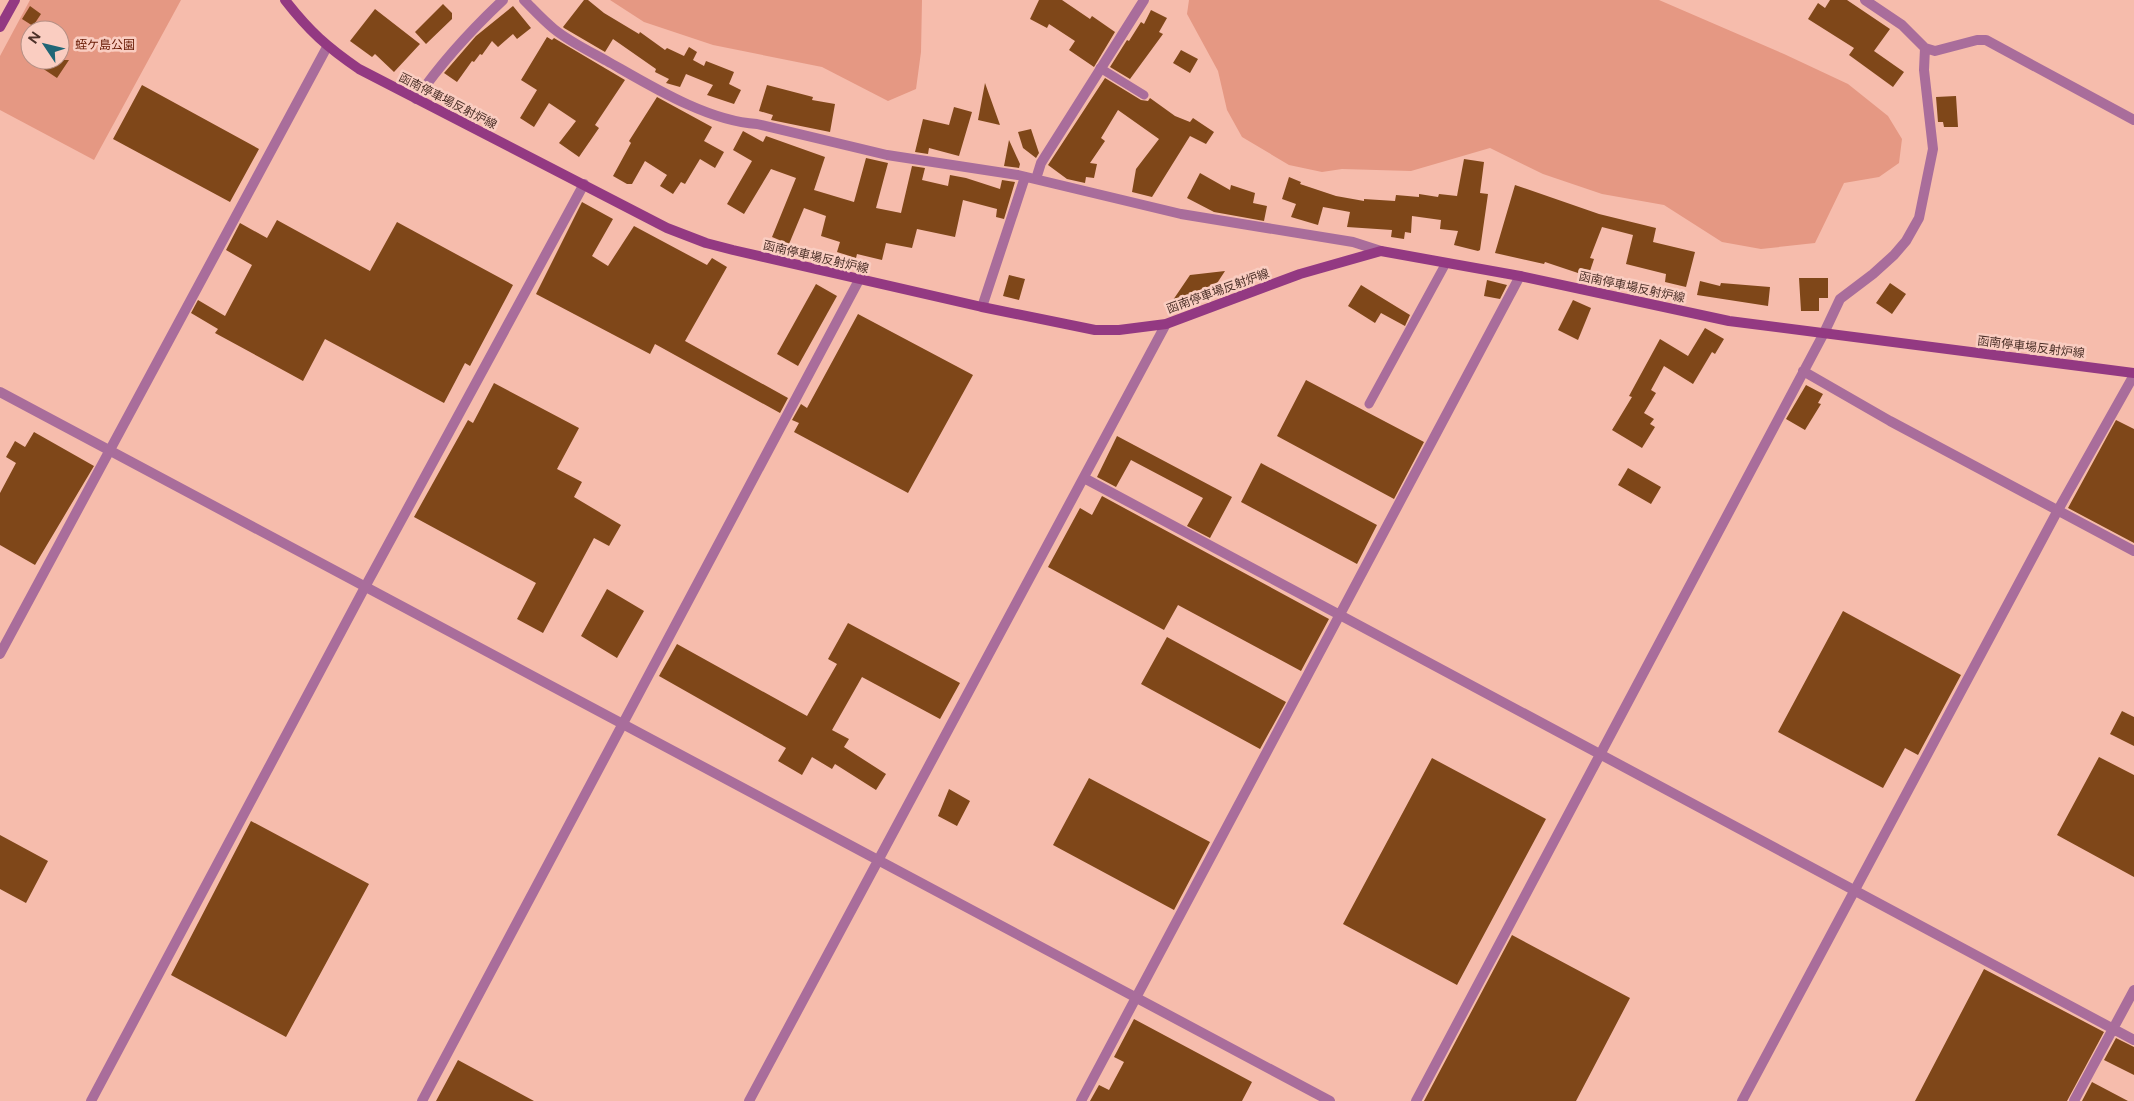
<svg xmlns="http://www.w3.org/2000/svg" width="2134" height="1101" font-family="Figtree,'Noto Sans JP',sans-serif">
<rect width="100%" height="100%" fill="#f6bcac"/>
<path fill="#e59883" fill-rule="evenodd" d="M30 0H181L94 160 0 110V56ZM30 30H60V60H30Z
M610 0H922L921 52 916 89 888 101 822 67 713 45 644 22Z
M1189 0H1659L1784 54 1848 84 1888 116 1902 139 1899 163 1879 177 1844 183 1815 243 1761 249 1722 242 1664 205 1602 194 1543 174 1490 148 1411 171 1342 169 1322 172 1289 165 1242 137 1227 110 1218 71 1187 14Z"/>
<path fill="#7f4719" d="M584 0H588L604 13 639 34 640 32 665 50 667 48 684 56 689 47 697 52 693 60 704 66 706 61 734 72 729 84 741 90 734 104 707 95 713 85 686 74 680 87 666 83 669 79 655 72 656 69 613 39 605 52 564 28 563 27Z
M1039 0H1062L1090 19 1092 16 1115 32 1094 67 1069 50 1075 41 1049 24 1047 28 1030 19Z
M1830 0H1847L1890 29 1874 51 1904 72 1893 87 1849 55 1854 48 1808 19 1818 3 1825 8Z
M443 4 452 13V19L426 44 415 32Z
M30 6 41 14 33 26 22 19Z
M513 6 531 28 517 39 513 34 498 47 492 41 482 55 480 54 474 62 472 61 457 82 444 73 476 36Z
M375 9 420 44 394 72 375 54 372 57 350 41Z
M1151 10 1167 18 1159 32 1163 34 1130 79 1110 67 1127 40 1129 41 1141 22 1144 24Z
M547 37 552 40 554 38 625 80 595 125 599 128 579 157 559 143 576 121 549 103 534 127 520 118 537 90 521 80Z
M1181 50 1198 59 1190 73 1173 63Z
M30 60H69L57 78Z
M1105 78 1141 100 1148 101 1150 98 1175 116 1190 122 1193 118 1214 132 1206 144 1190 136 1152 197 1132 192 1136 169 1159 139 1118 110 1101 138 1105 141 1090 163 1097 164 1094 178 1086 177 1085 183 1067 179 1048 165Z
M985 83 1000 125 978 120Z
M142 85 259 149 230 202 113 139Z
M767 85 813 97 812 100 835 104 830 132 771 120 773 115 759 111Z
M1956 96 1958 127H1944L1943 122H1938L1936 97Z
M657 97 712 127 704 141 724 152 715 168 700 159 685 184 681 182 673 194 660 186 667 175 645 161 632 184H627L613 176 631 143 629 141Z
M954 107 972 112 959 156 929 148 928 154 915 152 923 119 949 125Z
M1031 129 1039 153 1036 158 1023 148 1018 132Z
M743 131 763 142 766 136 825 157 814 190 854 202 866 158 888 163 876 208 901 213 912 166 925 168 922 180 948 186 950 175 966 178 1000 189 1002 180 1015 182 1004 219 996 217 997 209 963 200 955 237 917 229 912 248 886 243 882 260 857 254 856 258 837 252 840 242 821 236 826 216 804 208 789 244 772 237 796 178 771 169 744 214 727 204 752 161 733 150Z
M1009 140 1020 164 1019 168 1004 166Z
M1464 159 1484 162 1480 193 1488 194 1480 250 1478 251 1454 245 1458 231 1440 229 1441 220 1412 216 1411 233 1405 232 1404 239 1391 237 1392 230 1347 227 1350 212 1323 207 1318 225 1291 217 1296 204 1282 199 1289 177 1301 182 1300 184 1336 196 1364 201V199L1395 201 1396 195 1419 197V194L1438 197 1439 194 1457 196Z
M1200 173 1230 190 1231 185 1255 193 1253 203 1267 206 1264 221 1214 212 1187 198Z
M1515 185 1599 214 1656 228 1653 242 1695 252 1686 287 1665 282 1666 274 1626 264 1633 235 1602 227 1590 258 1594 259 1590 271 1580 268 1578 273 1545 262 1544 264 1495 253Z
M582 202 613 219 592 256 608 266 634 226 707 265 712 258 727 267 685 341 788 398 780 413 655 344 650 354 536 294Z
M277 220 370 271 397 222 513 285 470 366 465 363 444 403 325 339 303 381 215 333 218 329 191 313 198 300 225 316 252 265 226 250 240 223 267 238Z
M1225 271 1210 294 1204 289 1193 305 1185 307 1173 300 1190 275Z
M1009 275 1025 279 1019 300 1003 296Z
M1799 278H1828V298H1819V311H1801Z
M1487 280 1507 285 1500 299 1484 296Z
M1700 281 1720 286 1721 283 1770 287 1768 306 1697 295Z
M1890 283 1906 294 1892 314 1876 303Z
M816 284 837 296 798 366 777 354Z
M1361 285 1410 315 1405 326 1381 313 1375 323 1348 306Z
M1573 300 1591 308 1578 340 1558 330Z
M858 314 973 375 908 493 794 432 799 423 792 420 801 404 807 408Z
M1705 328 1724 339 1715 354 1712 352 1693 384 1664 366 1651 390 1656 393 1644 413 1654 419 1650 424 1655 427 1642 448 1612 430 1632 397 1629 396 1660 339 1688 356Z
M1306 380 1424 442 1394 499 1277 436Z
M494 383 579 428 557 469 582 482 574 497 621 525 609 546 594 538 543 633 517 619 536 583 414 517 468 420 473 423Z
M1806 385 1823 394 1818 403 1821 404 1805 430 1786 419Z
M2116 420 2134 429V543L2068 508Z
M34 432 94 466 35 565 0 545V493L16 463 6 457 15 441 25 447Z
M1117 436 1232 497 1210 538 1187 526 1203 498 1131 460 1116 487 1097 477Z
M1261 463 1377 525 1357 564 1241 502Z
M1628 468 1661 487 1651 504 1618 485Z
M1102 496 1329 619 1301 671 1178 605 1164 630 1048 567 1080 508 1092 515Z
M607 589 644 611 617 658 581 636Z
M1843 611 1961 675 1918 755 1905 748 1883 788 1778 732Z
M848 623 960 683 940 719 862 677 832 730 849 739 844 747 886 774 876 790 835 764 832 769 812 757 802 775 778 761 786 748 659 676 677 644 807 716 837 664 828 659Z
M1167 637 1286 702 1260 749 1141 684Z
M2122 711 2134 717V746L2110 734Z
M2099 757 2134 775V877L2057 835Z
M1432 758 1546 819 1457 985 1343 924Z
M1089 778 1210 842 1174 910 1053 845Z
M949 789 970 801 957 826 938 816Z
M251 821 369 884 286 1037 171 975Z
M0 835 48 861 26 903 0 889Z
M1512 935 1630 998 1576 1101H1424Z
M1984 969 2104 1032 2067 1101H1915Z
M1134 1019 1252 1082 1242 1101H1090L1099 1085 1109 1090 1124 1062 1114 1057Z
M2116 1038 2134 1047V1075L2104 1060Z
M458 1060 534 1101H436Z
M2092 1082 2128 1101H2082Z"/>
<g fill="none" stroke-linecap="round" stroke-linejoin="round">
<path stroke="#a96d9b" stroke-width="9" d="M1100 68 1144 95
M1369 404 1446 263"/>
<path stroke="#a96d9b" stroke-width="10" d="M524 0C534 10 543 20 554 29 570 42 589 51 607 61 651 86 707 121 757 124L887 155 1018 175 1181 214 1353 242 1381 251
M1865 0 1902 25 1925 48 1935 51 1977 40H1986L2134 120
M416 99C441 63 471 30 503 0
M1036 179 1041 163 1144 0
M982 307 1025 177
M1803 371 1890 421 2134 551
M0 392 1330 1101
M1084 478 2134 1040
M0 654 327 47
M91 1101 365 587 584 184
M422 1101 859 280
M749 1101 1166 324
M1081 1101 1520 276
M1416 1101 1824 333 1840 299 1873 274 1894 255 1906 241 1919 218 1933 149 1924 70 1925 48
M1742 1101 2058 510 2134 375
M2074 1101 2134 990"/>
<path stroke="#933982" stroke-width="10" d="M285 0C309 31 327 47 359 69L667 228 706 243 733 250 982 307 1095 330H1119L1166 324 1300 274 1381 251 1520 276 1729 321 2134 373
M0 27 15 0"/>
</g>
<g text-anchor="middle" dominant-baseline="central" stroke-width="5" stroke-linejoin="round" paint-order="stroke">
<g font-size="12" fill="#671903" stroke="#facdc1">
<text x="105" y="45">蛭ケ島公園</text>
</g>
<g font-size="12" fill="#4d3129" stroke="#facdc1">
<text transform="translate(448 101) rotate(27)">函南停車場反射炉線</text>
<text transform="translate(816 257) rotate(13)">函南停車場反射炉線</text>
<text transform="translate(1632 287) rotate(12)">函南停車場反射炉線</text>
<text transform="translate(1218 291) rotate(-20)">函南停車場反射炉線</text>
<text transform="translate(2031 347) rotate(7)">函南停車場反射炉線</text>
</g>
</g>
<g transform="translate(45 45) rotate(305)"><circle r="24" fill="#facdc1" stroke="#b58f84"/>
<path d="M0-4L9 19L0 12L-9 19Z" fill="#206676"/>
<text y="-8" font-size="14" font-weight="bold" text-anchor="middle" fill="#4d3129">N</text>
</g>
</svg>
